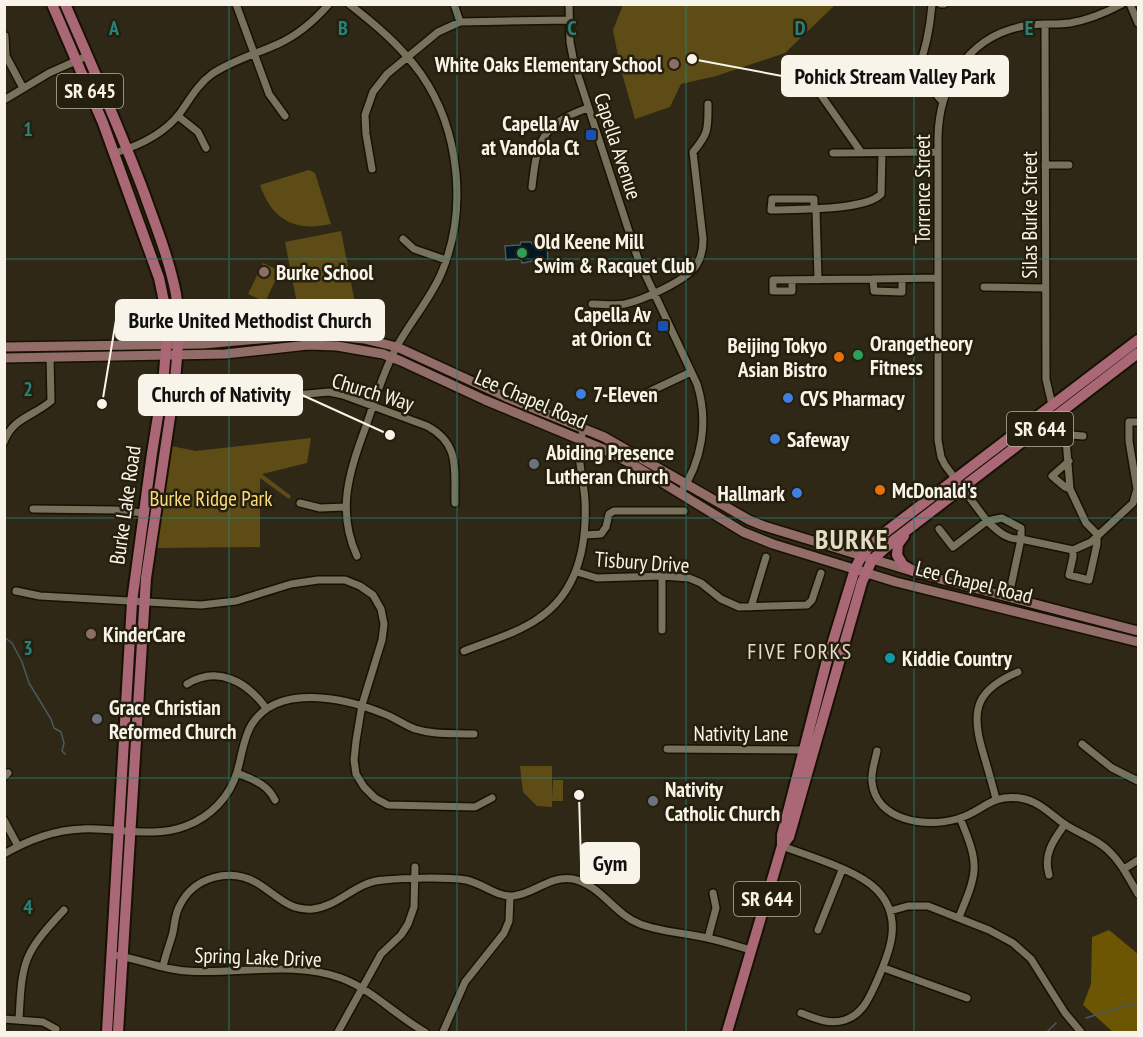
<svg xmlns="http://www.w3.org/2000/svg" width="1143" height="1037" font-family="'PT Sans Narrow',sans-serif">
<rect width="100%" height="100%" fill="#2f2816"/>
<path fill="#5e4c17" d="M664 4 699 6 706 4 835 5 785 53 716 76 681 84 670 107 635 119 620 66 613 30 623 5Z
M309 170 315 173 331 224C295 232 272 220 260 185Z
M341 231 356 308 300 319 285 242Z
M263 263 280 271 265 302 248 294Z
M311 438 307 463 262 474 291 496 289 499 260 478V547L156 548 171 446 196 451Z
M520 766H552V800L553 780H563V801H552V807L537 806 523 792Z"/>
<path fill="#6c5503" d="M1109 930 1138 954V1032H1113L1083 1005 1091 984 1092 937Z"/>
<path fill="#021723" stroke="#4c595e" stroke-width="1.5" d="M521 242H531L532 244H547L548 263H543L542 259 522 263 521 259 506 260 505 246 520 245Z"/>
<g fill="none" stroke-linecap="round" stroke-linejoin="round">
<path stroke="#4c595e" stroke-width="1.5" d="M4 637 12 643 22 662 29 683 51 719 54 728 61 732 64 743 62 751 65 754
M1086 1018 1128 1005H1138
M1047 1032 1056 1023"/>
<defs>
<path id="minor" d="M236 4 269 94 285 116
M349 4C376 25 401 46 421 74 460 130 468 211 441 274 429 301 410 322 396 348 381 376 373 408 362 437 347 478 338 515 357 556
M454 4 460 22
M569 4 570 42 574 63 638 259 697 384C709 422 702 461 680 494
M932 4C930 28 926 50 917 72L942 101
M941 4H944
M1122 4C1105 13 1088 20 1070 23 1053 25 1036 23 1019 27 966 39 939 87 938 137V440L941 457 945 465 987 521 1002 518 1021 528V539L1073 550 1091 542 1133 503 1137 489 1129 441V422H1138
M1130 4 1138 23
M1045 24 1046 379 1052 405
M5 36 6 56 23 88
M923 59 950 81
M811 81 861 152
M4 100 49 73 87 56
M178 116 198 132 206 148
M115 153C138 146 165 133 180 113 190 99 198 84 212 74 233 60 256 54 278 44 298 35 315 20 329 4
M833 153 938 152
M1045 165H1069
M372 169 366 134 365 115 373 92 387 74 438 32 460 22 569 20
M532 187C537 140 542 124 588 108
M814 209V199H772L771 210C796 209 865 211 881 194L882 153
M816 209 818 280
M403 239 414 249 446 260
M902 279V292L874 291 873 279 938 278
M792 280V291H773V280L873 279
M984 287 1045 288
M592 304C603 304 614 306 625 304 643 300 685 281 696 266 702 257 703 249 703 239L693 152C709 133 708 129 708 104
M636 398 691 372
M220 402 329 392 343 395 427 426C461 444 454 470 455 503
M4 442C12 418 34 416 51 401L50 357
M1069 461 1052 476 1065 487 1070 489 1086 523 1097 534V544L1089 580 1069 575 1073 557V550
M1070 489 1066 439 1071 435 1083 436
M300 503 320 508 345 507
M33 509 115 510 143 513
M939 529 953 547 987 521C998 531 1006 540 1021 539L1011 586
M585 535 601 534 606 527 609 514 614 511H684
M577 572 597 578 662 576 689 578 701 583 721 599 739 607 807 605 812 600 821 573
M662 576V630
M16 591 40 596 201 605 236 601 291 584 318 580H345L360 586 373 595 381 609 384 624 382 640 362 705 356 741 354 760 356 774 364 787 375 798 388 805 475 807 492 798
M751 607 766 557
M464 651C489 641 518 633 539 618 579 591 587 544 585 500 583 472 574 456 584 428
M187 684C218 665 247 682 266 708
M1082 744 1112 768 1138 781
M667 749 805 750
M877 751C875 761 871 771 872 782 876 821 926 828 957 819 983 812 989 794 1020 798 1039 801 1049 813 1063 823 1076 832 1091 837 1103 846 1119 858 1128 877 1138 894
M237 773C254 780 267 784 275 800
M4 777 8 773
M996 799C992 783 987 766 982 749 970 708 978 689 1018 672
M4 820 18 846
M782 846C808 856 858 870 877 890 904 918 890 952 876 983 869 998 863 1014 845 1020 830 1025 816 1019 801 1013
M4 854C28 840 54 830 82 829 116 827 152 839 186 826 210 817 230 797 237 772 242 756 243 738 252 724 278 683 345 698 382 713 394 717 404 725 415 729 434 735 454 733 474 734
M1124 869 1138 860
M1049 875C1043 854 1053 841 1065 824
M890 911 908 906H928L989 930 1013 943 1031 959 1065 1013 1081 1032
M959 917C978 871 980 866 960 818
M818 930 842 870
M708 938 716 908 713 893
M111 955C137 957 161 970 187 971 237 975 293 960 341 978 373 990 396 1016 425 1032
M163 967C165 956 169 946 172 936 175 926 174 915 180 905 194 877 230 867 257 883 277 895 288 911 313 909 340 906 356 881 384 880 405 878 445 877 466 880 482 883 496 897 513 896 535 894 549 875 573 879 601 885 614 914 640 924 661 932 685 933 707 938 722 941 736 946 751 950
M884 968 967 998
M4 1019 43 1022 56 1029
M19 1020C22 960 23 954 64 910
M338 1032 381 954 401 935 408 924 414 907 415 867
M443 1032 465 982 504 933 509 921 510 896"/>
<path id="secondary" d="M4 347 203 344 317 334 364 339 397 347 506 397 604 437 749 520 764 526 928 576 1138 631
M4 358 225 354 308 345 337 346 383 354 401 361 485 400 603 449 632 464 743 532 773 544 896 582 1138 642"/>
<path id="primary" d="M52 4 103 123 159 278 166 311 167 336 163 385 152 453 132 602 107 1032
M65 4C92 66 119 127 143 190 155 224 169 258 176 294 181 326 177 359 174 390L146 578 118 1032
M904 536 898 544 897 555 903 565 917 573
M782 846 789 837 862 582 872 560 894 540 1138 353
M727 1032 782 846V835L826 664 855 569 861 557 869 547 887 531 1138 340"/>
</defs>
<use href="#minor" stroke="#171102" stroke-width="10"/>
<use href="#secondary" stroke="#171102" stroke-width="12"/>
<use href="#primary" stroke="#171102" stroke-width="14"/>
<use href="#minor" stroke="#78715c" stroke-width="7"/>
<use href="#secondary" stroke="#916c68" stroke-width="9"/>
<use href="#primary" stroke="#aa6775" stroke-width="10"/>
</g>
<path fill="none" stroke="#26837a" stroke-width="1.5" stroke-opacity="0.55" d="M229 4V1032M457 4V1032M686 4V1032M914 4V1032M4 259H1138M4 518H1138M4 778H1138"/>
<g fill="#8d6e63" stroke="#251f0d" stroke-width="2">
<circle cx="674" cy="64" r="6"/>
<circle cx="264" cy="272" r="6"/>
<circle cx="91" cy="634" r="6"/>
</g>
<g fill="#1a4fb4" stroke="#251f0d" stroke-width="2">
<rect x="585" y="129" width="12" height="12" rx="3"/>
<rect x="657" y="320" width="12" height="12" rx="3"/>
</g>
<g fill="#2e9e5b" stroke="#251f0d" stroke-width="2">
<circle cx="522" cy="253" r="6"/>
<circle cx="858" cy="355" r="6"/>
</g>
<g fill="#e8710a" stroke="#251f0d" stroke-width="2">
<circle cx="839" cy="357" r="6"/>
<circle cx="880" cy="490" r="6"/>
</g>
<g fill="#3f7fe0" stroke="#251f0d" stroke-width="2">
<circle cx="581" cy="394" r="6"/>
<circle cx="788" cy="398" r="6"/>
<circle cx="775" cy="439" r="6"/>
<circle cx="797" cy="493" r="6"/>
</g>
<g fill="#6b7280" stroke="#251f0d" stroke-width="2">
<circle cx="534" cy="464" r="6"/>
<circle cx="97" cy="719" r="6"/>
<circle cx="653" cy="801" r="6"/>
</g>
<circle fill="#0f9aa8" stroke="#251f0d" stroke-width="2" cx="890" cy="658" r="6"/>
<g text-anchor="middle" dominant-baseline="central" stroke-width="5" stroke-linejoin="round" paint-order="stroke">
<g fill="#251f0d" stroke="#b9b4a7" stroke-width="1.5">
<rect x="57" y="74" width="66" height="34" rx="4.5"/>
<rect x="1007" y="412" width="66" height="34" rx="4.5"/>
<rect x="734" y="882" width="66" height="34" rx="4.5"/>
</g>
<g font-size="20" font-weight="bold" fill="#f9f4e9">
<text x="90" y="91">SR 645</text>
<text x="1040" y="429">SR 644</text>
<text x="767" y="899">SR 644</text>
</g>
<g font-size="21" font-weight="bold" fill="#f9f4e9" stroke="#251f0d" text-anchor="start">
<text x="662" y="64" text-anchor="end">White Oaks Elementary School</text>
<text x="579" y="123" text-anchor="end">Capella Av<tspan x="579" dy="24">at Vandola Ct</tspan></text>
<text x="534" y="241">Old Keene Mill<tspan x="534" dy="24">Swim &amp; Racquet Club</tspan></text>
<text x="276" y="272">Burke School</text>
<text x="651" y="314" text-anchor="end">Capella Av<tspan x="651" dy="24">at Orion Ct</tspan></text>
<text x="870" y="343">Orangetheory<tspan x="870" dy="24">Fitness</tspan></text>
<text x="827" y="345" text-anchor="end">Beijing Tokyo<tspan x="827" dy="24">Asian Bistro</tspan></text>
<text x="593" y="394">7-Eleven</text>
<text x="800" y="398">CVS Pharmacy</text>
<text x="787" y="439">Safeway</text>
<text x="546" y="452">Abiding Presence<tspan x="546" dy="24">Lutheran Church</tspan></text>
<text x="892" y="490">McDonald's</text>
<text x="785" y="493" text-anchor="end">Hallmark</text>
<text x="103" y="634">KinderCare</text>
<text x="902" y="658">Kiddie Country</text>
<text x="109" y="707">Grace Christian<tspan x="109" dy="24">Reformed Church</tspan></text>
<text x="665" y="789">Nativity<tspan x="665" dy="24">Catholic Church</tspan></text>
</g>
<g font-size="21" fill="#f9f4e9" stroke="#251f0d">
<text transform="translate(618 146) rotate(72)">Capella Avenue</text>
<text transform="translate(922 189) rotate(-90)">Torrence Street</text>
<text transform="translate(1029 215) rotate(-90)">Silas Burke Street</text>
<text transform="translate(373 392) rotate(17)">Church Way</text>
<text transform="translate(531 399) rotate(23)">Lee Chapel Road</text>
<text transform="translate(125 505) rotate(-82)">Burke Lake Road</text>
<text transform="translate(642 562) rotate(4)">Tisbury Drive</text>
<text transform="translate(974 582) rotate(14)">Lee Chapel Road</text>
<text x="741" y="733">Nativity Lane</text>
<text transform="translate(258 957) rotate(2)">Spring Lake Drive</text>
</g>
<g font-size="21" fill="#fedb7a" stroke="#251f0d">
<text x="211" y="498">Burke Ridge Park</text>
</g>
<g font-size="22" letter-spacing="1.5" fill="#e5dcc6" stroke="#251f0d">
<text x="800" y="651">FIVE FORKS</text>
</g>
<g font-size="27" font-weight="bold" letter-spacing="1.5" fill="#e5dcc6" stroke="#251f0d">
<text x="852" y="539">BURKE</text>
</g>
</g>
<g font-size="20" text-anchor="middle" font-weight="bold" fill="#26837a" stroke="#251f0d" stroke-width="5" stroke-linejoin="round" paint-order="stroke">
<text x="114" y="35">A</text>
<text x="343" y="35">B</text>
<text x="572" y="35">C</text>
<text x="800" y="35">D</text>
<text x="1029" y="35">E</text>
<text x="28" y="136">1</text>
<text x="28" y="396">2</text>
<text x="28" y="655">3</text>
<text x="28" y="914">4</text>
</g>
<path fill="none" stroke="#f9f4e9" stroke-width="2" d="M692 59L782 76M102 404L116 320M390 435L302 395M579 795L581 863"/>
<g fill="#f9f4e9" stroke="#251f0d" stroke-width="2">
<circle cx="692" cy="59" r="6"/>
<circle cx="102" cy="404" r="6"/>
<circle cx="390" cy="435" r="6"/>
<circle cx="579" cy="795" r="6"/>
</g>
<g fill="#f9f4e9" stroke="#f9f4e9" stroke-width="2">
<rect x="782" y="56" width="226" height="40" rx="6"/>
<rect x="116" y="300" width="268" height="40" rx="6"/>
<rect x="139" y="375" width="163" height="40" rx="6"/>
<rect x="581" y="843" width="58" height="40" rx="6"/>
</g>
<g font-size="22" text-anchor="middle" font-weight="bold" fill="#111">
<text x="895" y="84">Pohick Stream Valley Park</text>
<text x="250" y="328">Burke United Methodist Church</text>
<text x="221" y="402">Church of Nativity</text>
<text x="610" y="871">Gym</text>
</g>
<rect width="1143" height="1037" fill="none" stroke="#f9f4e9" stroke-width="12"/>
</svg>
